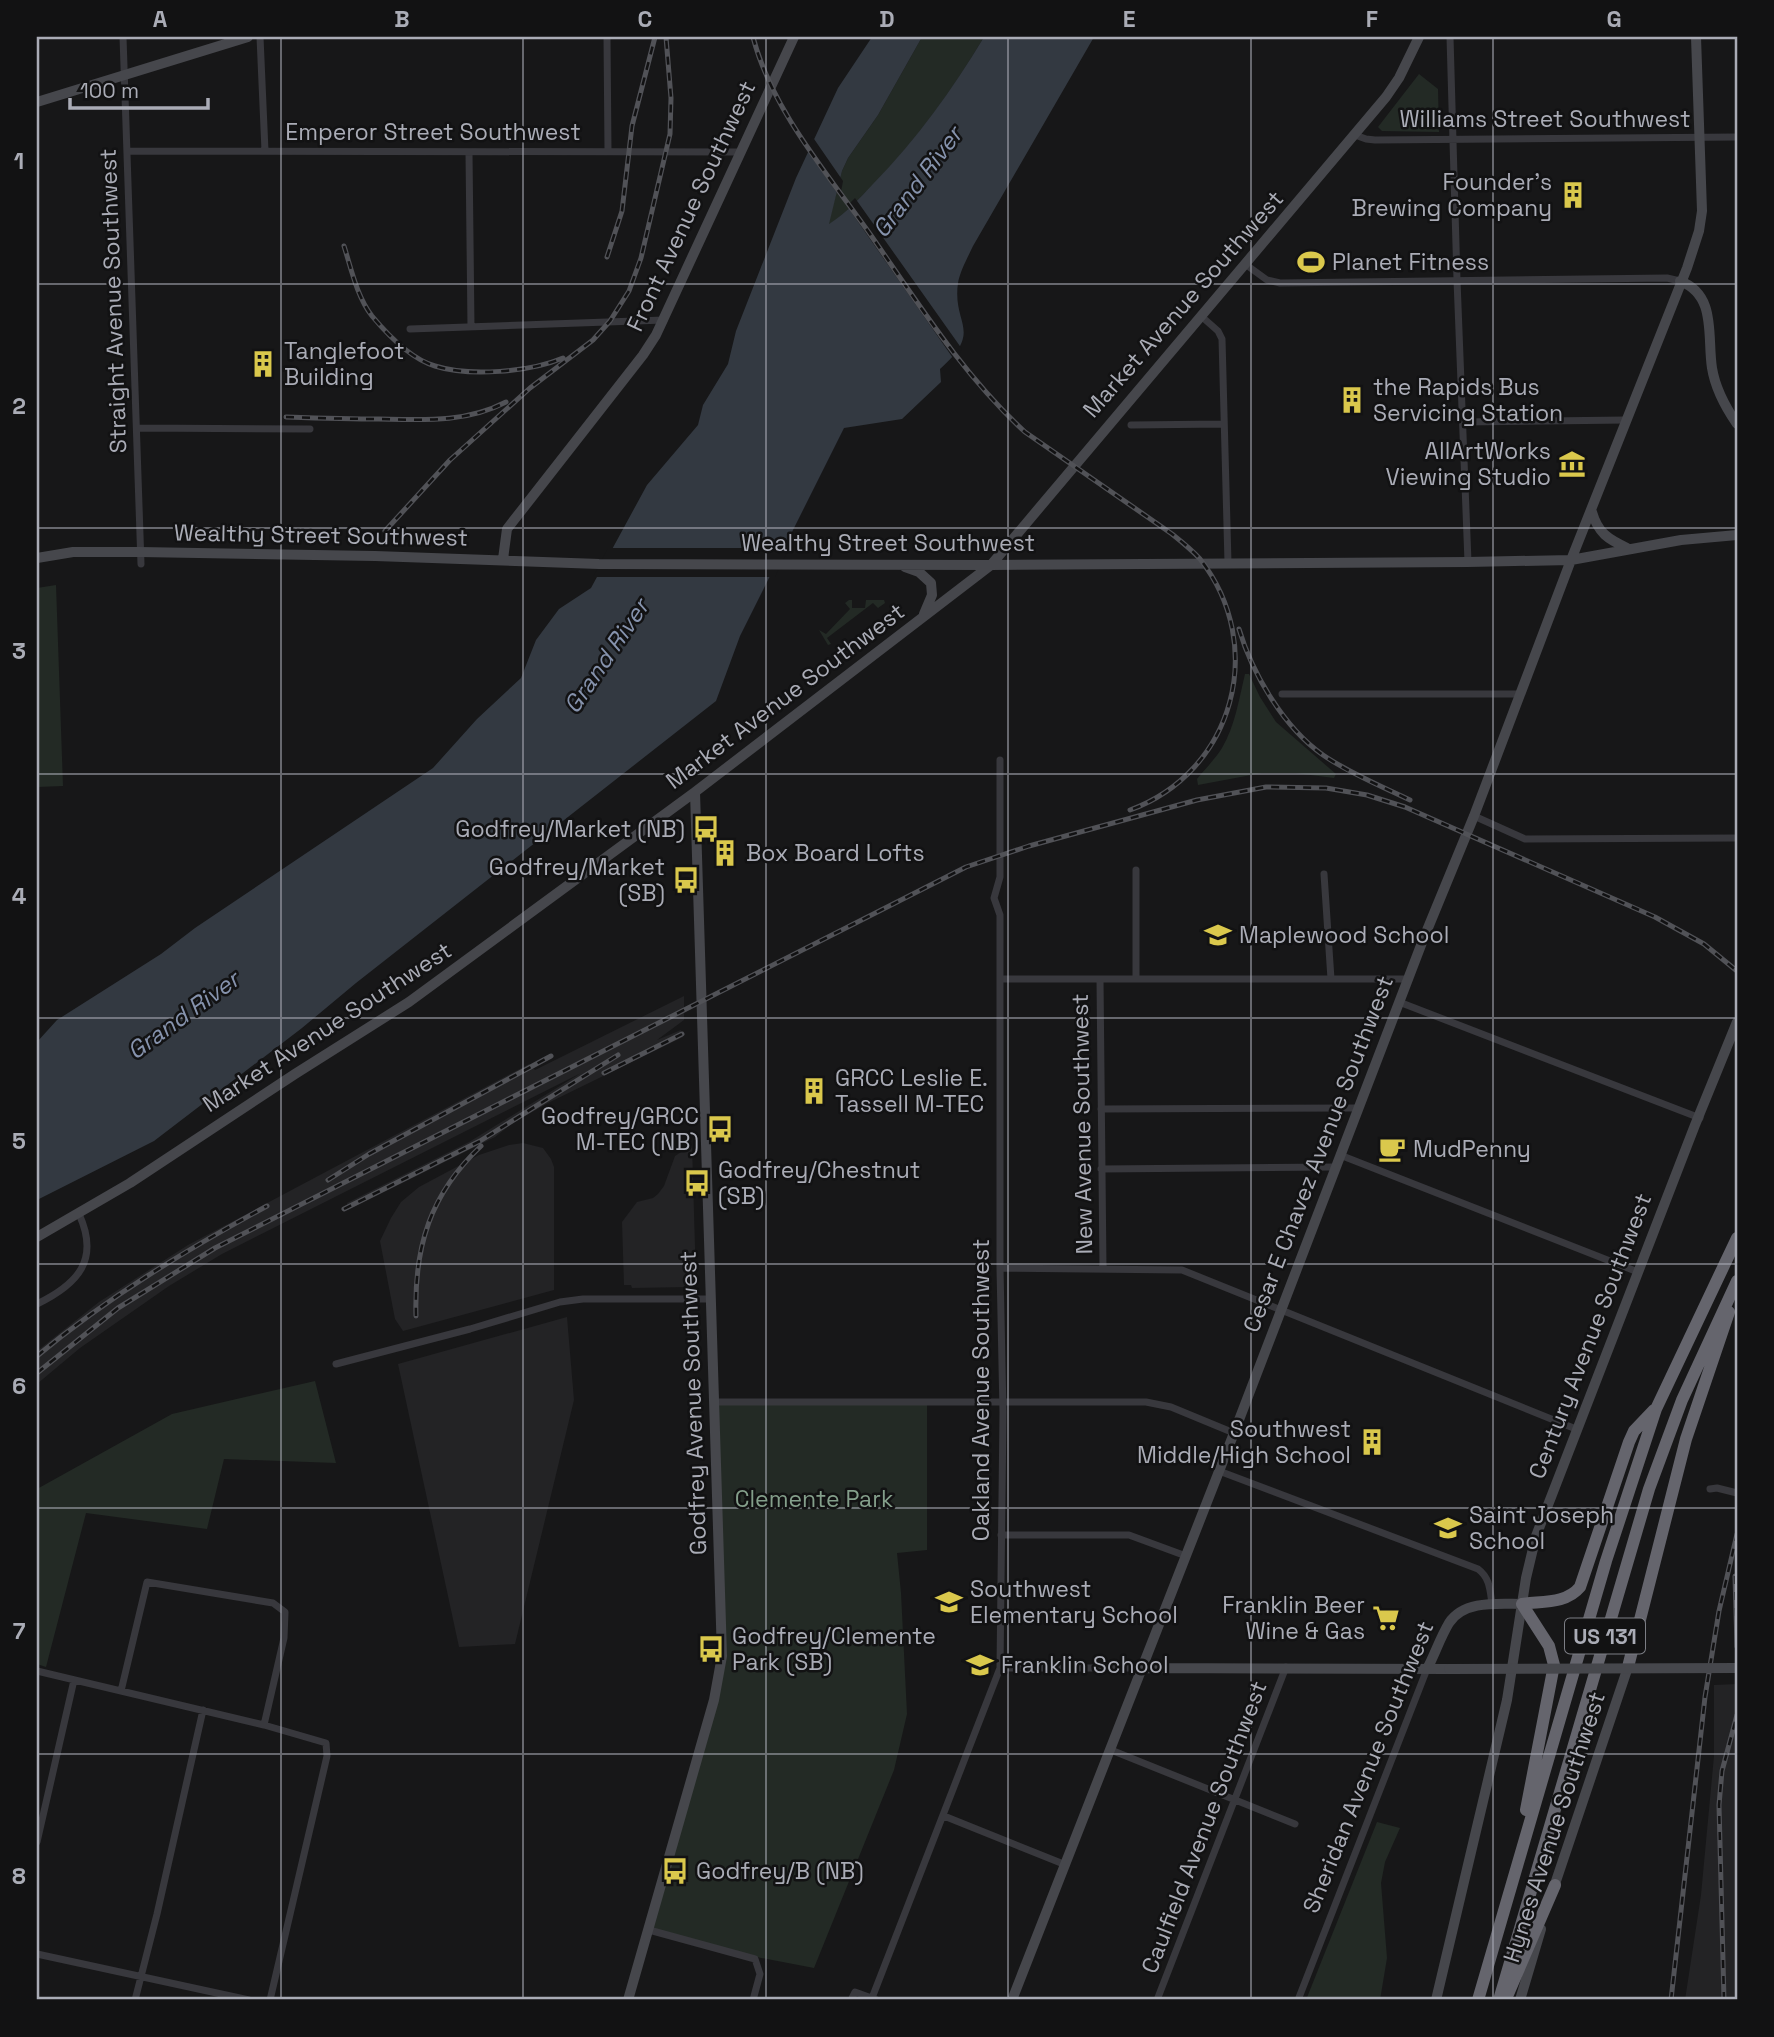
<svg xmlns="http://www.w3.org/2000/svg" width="1774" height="2037" font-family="'Space Grotesk',sans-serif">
<rect width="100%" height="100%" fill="#171718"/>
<path fill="#232325" d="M684 996V1020L657 1040 681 1030 683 1037 548 1103 513 1123 495 1137 348 1210 347 1203 469 1142 581 1073 222 1254 169 1286 80 1348 37 1384V1351L99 1302 188 1245 529 1064 535 1070Z
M523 1143 543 1148 551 1159 554 1167V1290L403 1331 395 1319 380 1241 391 1218 401 1202 419 1187 479 1155 509 1145Z
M692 1145 696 1281 689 1287 632 1288 631 1285H624L622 1222 637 1202 653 1198 658 1194 664 1186 675 1156Z
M567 1317 574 1400 515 1644 459 1647 398 1364Z
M1737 1684V2000H1685L1701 1895 1714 1756V1685Z"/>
<path fill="#232a25" d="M922 37H984C952 91 916 140 873 185 858 199 846 214 828 225L842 171 848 158 878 115Z
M1419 74 1438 89 1439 132 1382 131 1378 127Z
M56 585 63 786 37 787V588Z
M849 600H852V608H865L866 600H884L885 603 878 608 873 603 827 638 831 644 828 645 819 630 826 634 850 609 845 603Z
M1245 674H1249L1260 697 1276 722 1336 774 1334 778 1295 773H1262L1198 785 1197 779C1206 768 1215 759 1222 748 1235 726 1239 699 1245 674Z
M315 1381 336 1463 224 1459 207 1529 86 1513 46 1667 37 1664V1489L172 1414Z
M716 1402H927V1550L897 1553 901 1593 907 1714 894 1770 814 1968 751 1956 649 1930 720 1677Z
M1377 1822 1400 1828 1385 1862 1381 1883 1387 1958 1380 2000H1306Z"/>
<path fill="#333941" d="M872 37H922L878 115 848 158 842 171 829 224C846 213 859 199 873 184 917 139 952 90 984 37H1094L973 246C968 257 960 271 958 283 952 325 984 330 940 369L941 382 902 419 844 428 740 636 716 701 356 983 302 1028 154 1141 37 1200V1042L57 1020 161 954 195 928 433 768 477 719 521 678 536 640 559 609 591 588 647 485 698 425 703 405 728 364 736 331 796 178 838 88Z"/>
<path fill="#171718" d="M812 136 843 181 840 197 806 149Z
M855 198 962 349 955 361 847 206Z
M608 548H789L775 577H593Z"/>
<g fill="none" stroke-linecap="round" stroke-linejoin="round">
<path stroke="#38383d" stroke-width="7" d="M123 37 141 564
M260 37 265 151
M607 37 608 151
M1450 37 1457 280 1468 562
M1355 135 1366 139 1375 140 1737 137
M127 151 739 152
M469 153 471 327
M1245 264 1267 280 1280 283 1667 278 1680 281
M1201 316 1218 331 1222 339 1228 563
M410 329 664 320
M1463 422 1626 420
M1131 425 1223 424
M137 428 310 429
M1282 694H1521
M1474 816 1525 839 1737 838
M1136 870V979
M1324 874 1331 979
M1000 979H1408
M1100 979 1103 1268
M1399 1002 1700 1118
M1101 1109 1358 1108
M1340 1155 1638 1272
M1101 1169 1336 1167
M1000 1268 1182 1270 1576 1429
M37 1304C78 1284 100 1260 79 1214
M336 1364 470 1329 560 1302 583 1299H711
M716 1402H1146L1171 1407 1234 1433
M1219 1471 1478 1569C1490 1578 1490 1590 1492 1604
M1710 1489 1717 1488 1737 1493
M1001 1535H1129L1186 1556
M1000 1668H1142
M37 1671 264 1725 326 1743 327 1756 270 2000
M121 1691 147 1582 273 1603 285 1612 284 1638 264 1725
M1111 1750 1295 1824
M944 1816 1066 1865
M37 1842 74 1680
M649 1930 755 1959 760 1974 753 2000
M37 1954 249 2000
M872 1998 1000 1668 1003 1412 1000 1268V915L994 898 1000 877V760
M135 2000 157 1914 203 1710
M851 2000 855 1992 877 2000
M1157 2000 1286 1667
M1298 2000 1427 1669"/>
<path stroke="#46474c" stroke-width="10" d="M37 102 248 37
M1680 281C1717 295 1707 336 1712 368 1715 387 1726 408 1737 424
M1592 512C1598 533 1608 539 1627 548
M37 558 73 552H140L375 556 599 564 991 565 1468 562 1571 560 1681 540 1737 535
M503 559 507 529 643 355 656 335 794 37
M905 567 919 572 931 583 932 595 924 614
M37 1237 130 1183 295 1074 409 1002 695 792 991 565 1386 97 1399 78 1419 37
M1142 1668 1449 1669
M1427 1669C1435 1654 1440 1638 1449 1623 1464 1600 1498 1604 1522 1604
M1553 1890 1628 1667
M628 2000 714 1700 722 1656 695 792
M1012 2000 1234 1433 1423 940 1474 816 1571 560 1687 268 1699 231 1702 211 1696 37
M1436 2000 1507 1700 1526 1578 1536 1536 1695 1125 1737 1022
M1520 2000 1541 1929"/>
<path stroke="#65656d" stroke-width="12" d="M1628 1667 1686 1439 1729 1312
M1526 1810 1554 1665 1549 1646 1522 1604C1542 1601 1566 1604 1580 1587L1629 1442 1634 1431 1654 1410
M1508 1994 1555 1885
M1478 2000 1606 1561 1656 1409 1737 1238
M1499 2000 1649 1489 1682 1400 1737 1281"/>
<defs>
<path id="rail" d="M753 37C772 110 827 173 870 234 918 303 963 375 1025 432L1172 534C1182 542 1192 550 1200 559 1268 646 1234 772 1130 810
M344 246C351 268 357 297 372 316 387 334 411 359 435 366 470 377 530 372 563 358
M607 257 622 211 632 126 655 37
M286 417C317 418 348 419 379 419 423 420 466 423 506 402
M385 531 450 460 530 388 593 340 610 321 629 291 641 258 670 134 671 98 666 37
M1239 629C1252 673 1284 728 1323 755 1349 773 1381 786 1410 800
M604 1073 682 1034
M328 1180 369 1154 551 1056
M344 1209 480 1141 618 1055
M416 1316C414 1247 430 1194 481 1146
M37 1356C108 1297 186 1250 267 1206
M37 1373 118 1308 215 1248 966 867 1029 846 1197 800 1266 787 1326 788 1367 795 1405 807 1655 917 1704 944 1737 971
M1735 1576 1737 1647
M1671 2000 1705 1697 1719 1611 1737 1534
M1724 2000 1719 1805 1722 1771 1737 1715"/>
</defs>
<use href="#rail" stroke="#515257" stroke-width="5"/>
<use href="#rail" stroke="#121213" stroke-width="2.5" stroke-dasharray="8" stroke-linecap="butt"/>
<path stroke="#46474c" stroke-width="10" d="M1449 1669 1737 1668"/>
</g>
<path fill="none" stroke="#aaacb6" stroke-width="2" stroke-opacity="0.55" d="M281 37V2000M523 37V2000M766 37V2000M1008 37V2000M1251 37V2000M1493 37V2000M37 284H1737M37 528H1737M37 774H1737M37 1018H1737M37 1264H1737M37 1508H1737M37 1754H1737"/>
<defs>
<symbol id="building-bare" viewBox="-9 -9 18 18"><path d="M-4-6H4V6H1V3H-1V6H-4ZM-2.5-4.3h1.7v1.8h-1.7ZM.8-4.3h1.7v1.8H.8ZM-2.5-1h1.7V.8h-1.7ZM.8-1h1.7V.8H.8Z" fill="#dac84c" stroke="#121213" stroke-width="2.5" paint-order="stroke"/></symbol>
<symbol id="stadium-bare" viewBox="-9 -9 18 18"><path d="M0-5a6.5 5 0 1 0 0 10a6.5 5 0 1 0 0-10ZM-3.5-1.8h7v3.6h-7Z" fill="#dac84c" stroke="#121213" stroke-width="2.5" paint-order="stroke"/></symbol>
<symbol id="museum-bare" viewBox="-9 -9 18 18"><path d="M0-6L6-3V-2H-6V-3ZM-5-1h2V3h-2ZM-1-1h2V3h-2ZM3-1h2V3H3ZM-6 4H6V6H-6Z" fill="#dac84c" stroke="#121213" stroke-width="2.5" paint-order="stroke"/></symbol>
<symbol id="bus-bare" viewBox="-9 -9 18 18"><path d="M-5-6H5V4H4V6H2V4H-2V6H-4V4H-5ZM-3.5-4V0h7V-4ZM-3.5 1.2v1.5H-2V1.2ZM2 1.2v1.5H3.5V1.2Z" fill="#dac84c" stroke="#121213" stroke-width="2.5" paint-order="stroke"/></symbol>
<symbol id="school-bare" viewBox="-9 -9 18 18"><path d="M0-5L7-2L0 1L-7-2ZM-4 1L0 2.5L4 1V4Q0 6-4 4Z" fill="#dac84c" stroke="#121213" stroke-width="2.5" paint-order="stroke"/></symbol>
<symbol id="cafe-bare" viewBox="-9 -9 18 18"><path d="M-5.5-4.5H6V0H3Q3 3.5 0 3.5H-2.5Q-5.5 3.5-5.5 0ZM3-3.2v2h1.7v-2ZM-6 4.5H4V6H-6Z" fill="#dac84c" stroke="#121213" stroke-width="2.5" paint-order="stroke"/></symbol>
<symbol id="supermarket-bare" viewBox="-9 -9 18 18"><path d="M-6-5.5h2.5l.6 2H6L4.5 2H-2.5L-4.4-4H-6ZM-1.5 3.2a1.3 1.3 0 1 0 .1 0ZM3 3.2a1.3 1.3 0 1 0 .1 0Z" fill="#dac84c" stroke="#121213" stroke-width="2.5" paint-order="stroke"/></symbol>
</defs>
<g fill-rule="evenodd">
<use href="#building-bare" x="1554" y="176" width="38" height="38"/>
<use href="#stadium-bare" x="1292" y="243" width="38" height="38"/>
<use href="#building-bare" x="244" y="345" width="38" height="38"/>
<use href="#building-bare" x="1333" y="381" width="38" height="38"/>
<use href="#museum-bare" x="1553" y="445" width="38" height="38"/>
<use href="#bus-bare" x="687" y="810" width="38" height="38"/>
<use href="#building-bare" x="706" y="834" width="38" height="38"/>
<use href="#bus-bare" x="667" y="861" width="38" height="38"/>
<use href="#school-bare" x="1199" y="916" width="38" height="38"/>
<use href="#building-bare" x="795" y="1072" width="38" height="38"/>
<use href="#bus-bare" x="701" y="1110" width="38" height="38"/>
<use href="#cafe-bare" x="1373" y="1130" width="38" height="38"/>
<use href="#bus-bare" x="678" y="1164" width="38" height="38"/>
<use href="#building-bare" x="1353" y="1423" width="38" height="38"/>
<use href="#school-bare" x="1429" y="1509" width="38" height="38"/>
<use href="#school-bare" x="930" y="1583" width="38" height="38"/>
<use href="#supermarket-bare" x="1367" y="1599" width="38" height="38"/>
<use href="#bus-bare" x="692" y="1630" width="38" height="38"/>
<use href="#school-bare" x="961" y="1646" width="38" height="38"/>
<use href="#bus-bare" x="656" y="1852" width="38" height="38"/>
</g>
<g text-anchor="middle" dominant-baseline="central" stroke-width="5" stroke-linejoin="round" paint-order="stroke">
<rect fill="#121213" stroke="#7c7e85" stroke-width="2" x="1565" y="1618.5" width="80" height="35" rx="5"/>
<g font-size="21" font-weight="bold" fill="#aaacb6">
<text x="1605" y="1636">US 131</text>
</g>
<g font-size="23" fill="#aaacb6" stroke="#121213">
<text x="1545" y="119">Williams Street Southwest</text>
<text x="433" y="132">Emperor Street Southwest</text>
<text transform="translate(691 206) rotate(-65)">Front Avenue Southwest</text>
<text transform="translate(113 301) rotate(-92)">Straight Avenue Southwest</text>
<text transform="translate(1183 304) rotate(-49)">Market Avenue Southwest</text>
<text transform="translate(321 535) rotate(1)">Wealthy Street Southwest</text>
<text x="888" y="543">Wealthy Street Southwest</text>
<text transform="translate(785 696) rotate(-37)">Market Avenue Southwest</text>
<text transform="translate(327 1027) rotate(-33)">Market Avenue Southwest</text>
<text transform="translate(1082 1124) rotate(-91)">New Avenue Southwest</text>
<text transform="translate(1318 1154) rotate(-69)">Cesar E Chavez Avenue Southwest</text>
<text transform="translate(1590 1336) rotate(-69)">Century Avenue Southwest</text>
<text transform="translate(981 1390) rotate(-90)">Oakland Avenue Southwest</text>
<text transform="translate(693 1403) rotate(-92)">Godfrey Avenue Southwest</text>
<text transform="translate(1368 1767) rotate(-68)">Sheridan Avenue Southwest</text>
<text transform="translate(1204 1827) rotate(-69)">Caulfield Avenue Southwest</text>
<text transform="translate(1554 1827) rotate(-72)">Hynes Avenue Southwest</text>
</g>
<g font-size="23" fill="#aaacb6" stroke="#121213" text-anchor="start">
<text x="1552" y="182" text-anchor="end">Founder's<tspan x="1552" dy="26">Brewing Company</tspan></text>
<text x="1332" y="262">Planet Fitness</text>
<text x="284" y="351">Tanglefoot<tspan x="284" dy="26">Building</tspan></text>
<text x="1373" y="387">the Rapids Bus<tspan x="1373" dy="26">Servicing Station</tspan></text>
<text x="1551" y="451" text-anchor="end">AllArtWorks<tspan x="1551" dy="26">Viewing Studio</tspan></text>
<text x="685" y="829" text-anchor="end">Godfrey/Market (NB)</text>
<text x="746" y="853">Box Board Lofts</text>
<text x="665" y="867" text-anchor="end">Godfrey/Market<tspan x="665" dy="26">(SB)</tspan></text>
<text x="1239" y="935">Maplewood School</text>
<text x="835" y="1078">GRCC Leslie E.<tspan x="835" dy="26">Tassell M-TEC</tspan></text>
<text x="699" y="1116" text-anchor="end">Godfrey/GRCC<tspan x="699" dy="26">M-TEC (NB)</tspan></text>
<text x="1413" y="1149">MudPenny</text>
<text x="718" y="1170">Godfrey/Chestnut<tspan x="718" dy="26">(SB)</tspan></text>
<text x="1351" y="1429" text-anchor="end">Southwest<tspan x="1351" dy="26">Middle/High School</tspan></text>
<text x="1469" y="1515">Saint Joseph<tspan x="1469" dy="26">School</tspan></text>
<text x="970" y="1589">Southwest<tspan x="970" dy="26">Elementary School</tspan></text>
<text x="1365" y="1605" text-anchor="end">Franklin Beer<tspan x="1365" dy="26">Wine &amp; Gas</tspan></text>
<text x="732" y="1636">Godfrey/Clemente<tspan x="732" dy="26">Park (SB)</tspan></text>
<text x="1001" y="1665">Franklin School</text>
<text x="696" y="1871">Godfrey/B (NB)</text>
</g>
<g font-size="23" fill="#849f8b" stroke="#121213">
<text x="814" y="1499">Clemente Park</text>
</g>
<g font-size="24" font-style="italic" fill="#8693ad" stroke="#121213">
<text transform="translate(917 182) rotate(-53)">Grand River</text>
<text transform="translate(606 656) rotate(-56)">Grand River</text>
<text transform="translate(183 1015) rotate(-36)">Grand River</text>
</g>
</g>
<rect width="1774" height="2037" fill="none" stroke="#121213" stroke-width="77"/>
<path d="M70 98v10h138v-10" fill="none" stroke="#aaacb6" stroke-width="3.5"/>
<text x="80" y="98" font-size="21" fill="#aaacb6" stroke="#121213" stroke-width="5" paint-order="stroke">100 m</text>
<rect x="38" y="38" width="1698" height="1960" fill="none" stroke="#aaacb6" stroke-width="2.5"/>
<g font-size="23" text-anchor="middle" font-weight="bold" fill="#aaacb6">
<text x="160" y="27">A</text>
<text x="402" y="27">B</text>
<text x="645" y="27">C</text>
<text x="887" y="27">D</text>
<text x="1129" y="27">E</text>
<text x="1372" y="27">F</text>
<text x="1614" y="27">G</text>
<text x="19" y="169">1</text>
<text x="19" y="414">2</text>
<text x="19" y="659">3</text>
<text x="19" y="904">4</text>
<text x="19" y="1149">5</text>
<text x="19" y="1394">6</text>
<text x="19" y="1639">7</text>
<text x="19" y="1884">8</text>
</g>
</svg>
